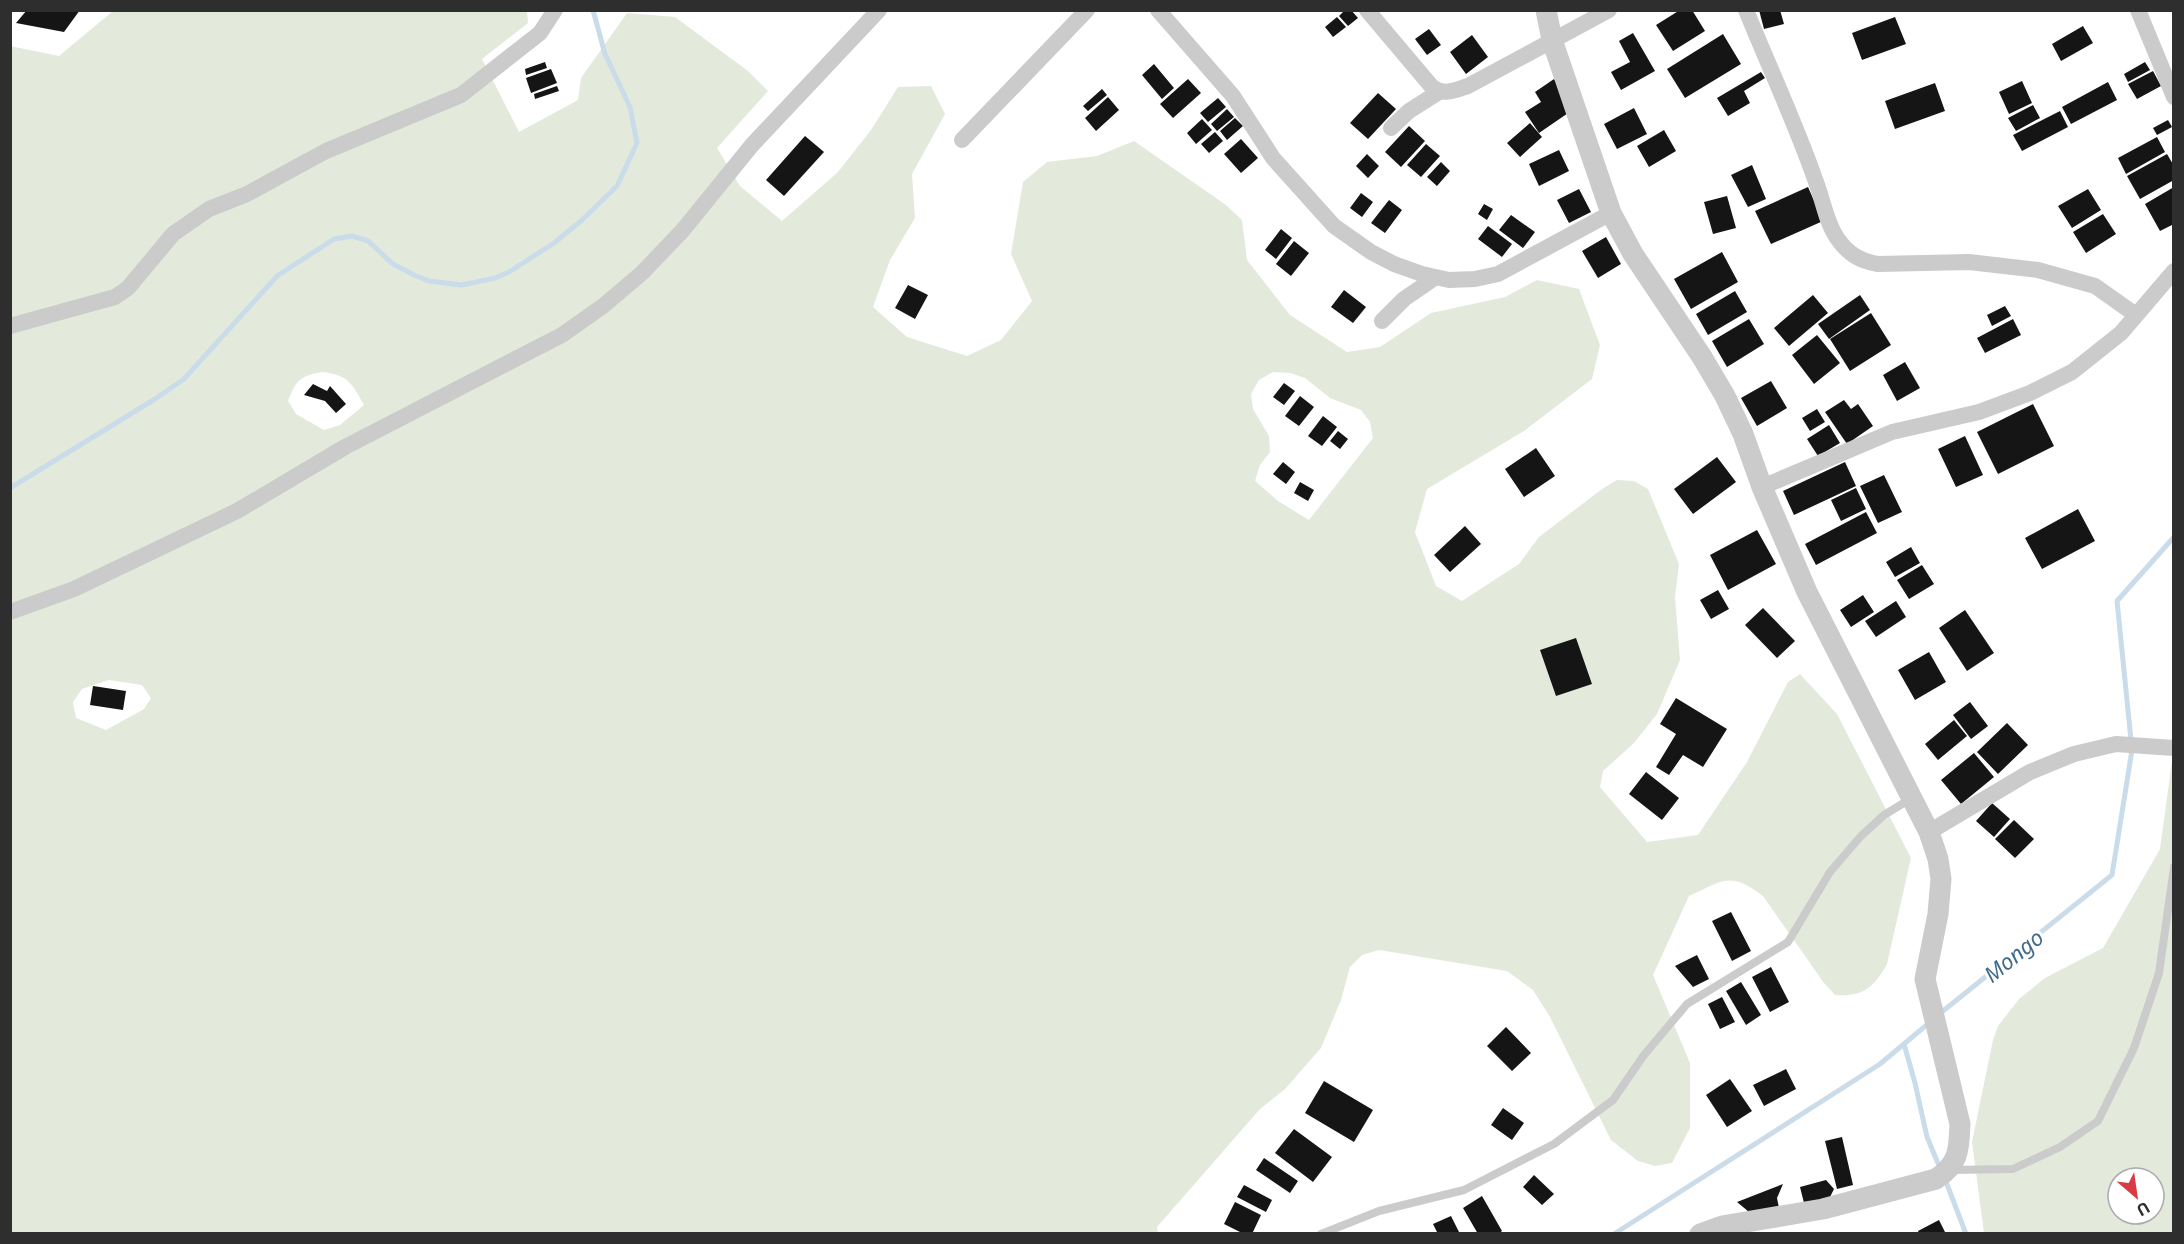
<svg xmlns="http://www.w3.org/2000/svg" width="2184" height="1244" font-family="'Noto Sans',sans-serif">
<rect width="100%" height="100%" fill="#fff"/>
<path fill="#e3eadc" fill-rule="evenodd" d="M113 11H527L528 23 482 59 519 132 578 100 581 78 627 13 675 17 748 71 768 91 717 148 740 186 782 221 838 172 871 130 898 87 931 86 945 114 912 174 915 218 890 260 873 307 907 337 967 356 1001 340 1032 301 1011 254 1023 182 1047 162 1097 156 1134 141 1226 205 1242 220 1247 260 1290 315 1347 352 1380 347 1431 313 1505 297 1537 280 1579 289 1600 345 1592 379 1524 431 1427 489 1415 532 1436 586 1462 601 1519 564 1539 537 1602 489 1617 480 1634 481 1648 489 1679 564 1675 597 1680 660 1657 714 1634 743 1603 771 1600 787 1647 842 1698 835 1747 762 1788 682 1800 674 1837 714 1911 858 1887 964C1874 988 1862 997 1835 995L1824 983 1763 896C1730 871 1724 880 1689 896L1653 975 1690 1063V1128L1672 1163 1655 1166 1638 1161 1611 1140 1550 1017 1533 990 1507 971 1379 950 1362 955 1350 967 1341 1000 1321 1048 1285 1089 1260 1109 1157 1227 1158 1233H11L10 46 59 56ZM322 372C348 375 352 383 364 405L340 425 324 430 296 414 288 401C296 380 300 376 322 372ZM1273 372 1290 373 1305 378 1330 398 1361 410 1370 422 1373 438 1309 520 1278 501 1255 481 1260 465 1270 452 1269 436 1253 409 1251 394 1259 380ZM109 680 142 685 151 698 144 709 106 730 76 718 73 702 82 689Z
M2173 754V1233H1984L1972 1142 1993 1040 1998 1026 2019 999 2045 978 2103 948 2160 849ZM2118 1178H2154V1214H2118Z"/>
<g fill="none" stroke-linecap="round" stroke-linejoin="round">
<path stroke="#cadce9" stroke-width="5" d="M10 488 155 399 184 379 277 276 334 239 352 236 368 241 393 264 414 275 429 281 462 285 495 278 509 272 554 243 581 221 617 186 637 143 630 107 605 54 593 10
M1938 1015 2112 875 2132 750 2117 601 2174 537
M1904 1044 1915 1083 1927 1137 1940 1168
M1945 1179 1966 1234
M1614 1234 1880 1064 1929 1023"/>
</g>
<path fill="#151515" d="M27 10H80L64 32 16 23Z
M1345 10H1351L1358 18 1348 26 1339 16Z
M1680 10H1692L1705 31 1673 51 1656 25Z
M1759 10H1780L1784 24 1764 29Z
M1337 17 1346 27 1333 37 1325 27Z
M1895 17 1906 44 1862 60 1852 33Z
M2083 26 2093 43 2061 61 2052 44Z
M1429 29 1441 45 1427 55 1415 39Z
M1633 33 1655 71 1621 90 1611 72 1630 62 1619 41Z
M1723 34 1741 64 1685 98 1667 69Z
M1472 35 1488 57 1466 74 1450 52Z
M545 62 547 68 526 75 525 69Z
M2145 62 2150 70 2128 82 2124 74Z
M1154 64 1174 88 1162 99 1142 75Z
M551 69 557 83 531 93 526 78Z
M2153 71 2161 86 2137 99 2128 84Z
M1761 72 1765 78 1744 91 1750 103 1728 116 1717 98Z
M1188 79 1201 93 1173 118 1160 104Z
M1554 79 1574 109 1539 133 1525 112 1541 102 1535 92Z
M2022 81 2032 103 2009 114 1999 92Z
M2108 82 2117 100 2071 124 2062 107Z
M1935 83 1945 111 1895 129 1885 101Z
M557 86 559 91 535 99 534 94Z
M1102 89 1107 95 1088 111 1083 106Z
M1378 93 1396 109 1368 139 1350 123Z
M1108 97 1119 110 1096 131 1085 118Z
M1218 98 1226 107 1208 122 1200 113Z
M2033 105 2040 118 2016 131 2008 118Z
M1634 108 1647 134 1617 149 1604 124Z
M1227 109 1234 117 1217 131 1211 124Z
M2060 111 2068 127 2022 151 2013 135Z
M1235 118 1243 126 1227 140 1220 131Z
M1202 119 1212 130 1196 144 1187 133Z
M2168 120 2172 127 2157 135 2153 128Z
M1530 123 1542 137 1520 157 1507 143Z
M1409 126 1425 141 1401 167 1385 152Z
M1664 130 1676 151 1649 167 1637 146Z
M1215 132 1223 141 1209 153 1201 144Z
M805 136 824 152 784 196 766 180Z
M2157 137 2165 152 2126 174 2118 158Z
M1241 139 1258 158 1241 173 1224 154Z
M1426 144 1440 156 1421 177 1407 165Z
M1559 150 1569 171 1539 186 1529 164Z
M1367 154 1379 166 1368 178 1356 166Z
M2167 154 2174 166V180L2140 199 2127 176Z
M1441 162 1450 171 1437 186 1427 177Z
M1752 165 1766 199 1748 207 1731 175Z
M1808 187 1823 221 1771 244 1755 211Z
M2174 187V224L2160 231 2145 204Z
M1579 189 1591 212 1569 223 1557 200Z
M2088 189 2101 210 2072 228 2058 206Z
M1361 193 1373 202 1362 217 1350 208Z
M1727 196 1736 228 1713 234 1704 202Z
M1389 200 1402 210 1385 233 1371 223Z
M1484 204 1493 209 1487 220 1478 214Z
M2103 214 2116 234 2086 253 2073 232Z
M1511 215 1535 232 1523 248 1499 230Z
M1488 226 1512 244 1502 257 1478 239Z
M1281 229 1292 238 1276 259 1265 250Z
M1606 237 1621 264 1598 278 1582 251Z
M1294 241 1309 253 1291 276 1276 264Z
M1722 252 1738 282 1691 309 1674 279Z
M908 285 928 295 915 319 895 308Z
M1344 290 1366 307 1353 323 1331 307Z
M1735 291 1747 312 1708 335 1696 314Z
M1813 295 1828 313 1789 346 1774 328Z
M1860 295 1870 310 1829 339 1818 324Z
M2005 306 2011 316 1992 326 1987 315Z
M1871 313 1891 345 1850 371 1830 339Z
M1749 319 1764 344 1727 367 1712 341Z
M2013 319 2021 335 1985 353 1977 338Z
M1817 335 1840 363 1814 384 1792 355Z
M1905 362 1920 388 1897 401 1883 375Z
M1771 381 1787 408 1757 426 1741 398Z
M1284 383 1295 391 1284 405 1273 397Z
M313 384 327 391 330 386 346 404 336 413 325 401 304 395Z
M1300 396 1314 407 1299 426 1285 416Z
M1844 400 1851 409 1858 404 1873 426 1847 444 1825 412Z
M2033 404 2054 446 1998 474 1977 432Z
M1817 409 1825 422 1810 431 1802 418Z
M1323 416 1337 427 1322 446 1308 436Z
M1829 425 1840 443 1818 456 1807 439Z
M1338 431 1348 439 1340 449 1330 441Z
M1965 436 1983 475 1956 487 1938 449Z
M1536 448 1555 476 1524 497 1505 469Z
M1717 457 1736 482 1693 514 1674 489Z
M1283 462 1295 472 1286 484 1273 474Z
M1845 462 1856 486 1794 515 1783 491Z
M1884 475 1902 512 1878 523 1860 486Z
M1300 482 1314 490 1308 501 1294 493Z
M1856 488 1866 509 1841 521 1831 500Z
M2078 509 2095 541 2042 569 2025 538Z
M1866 512 1877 533 1816 565 1805 544Z
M1465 526 1481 544 1450 572 1434 555Z
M1757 530 1776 564 1728 590 1710 555Z
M1911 547 1920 563 1895 577 1886 562Z
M1922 565 1934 584 1909 599 1897 580Z
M1718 590 1729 609 1711 619 1700 600Z
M1863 595 1874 612 1851 627 1840 610Z
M1896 601 1906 617 1876 637 1865 621Z
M1763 608 1795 641 1777 658 1745 625Z
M1965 610 1994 653 1967 671 1939 628Z
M1576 638 1592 684 1556 696 1540 650Z
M1929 652 1946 682 1915 700 1898 670Z
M93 686 126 691 123 710 90 705Z
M1676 698 1727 729 1703 767 1683 755 1669 775 1656 767 1676 734 1660 724Z
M1970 702 1988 726 1971 739 1953 715Z
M1954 720 1967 736 1938 760 1925 744Z
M2007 723 2028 745 1998 774 1977 752Z
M1974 753 1994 777 1961 804 1941 780Z
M1646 772 1679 798 1662 820 1629 794Z
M1992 803 2010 819 1994 837 1976 821Z
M2014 820 2034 839 2015 858 1995 839Z
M1731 912 1751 951 1732 961 1712 921Z
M1697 955 1709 979 1693 987 1675 966Z
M1771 967 1789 1002 1770 1012 1752 977Z
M1741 982 1761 1015 1746 1025 1726 991Z
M1722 997 1735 1022 1720 1029 1708 1004Z
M1506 1027 1531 1053 1512 1071 1487 1046Z
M1786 1069 1796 1089 1764 1106 1753 1085Z
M1730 1079 1752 1111 1727 1127 1706 1095Z
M1324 1081 1373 1110 1354 1142 1305 1113Z
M1503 1108 1524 1123 1512 1140 1491 1125Z
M1294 1129 1332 1157 1313 1182 1275 1153Z
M1842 1137 1853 1185 1837 1189 1825 1141Z
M1264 1158 1298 1181 1290 1193 1256 1170Z
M1534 1175 1554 1194 1542 1205 1523 1187Z
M1826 1180 1834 1189 1828 1201 1805 1207 1800 1187Z
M1783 1184 1777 1198 1779 1208 1749 1212 1737 1202Z
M1244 1185 1272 1200 1266 1212 1237 1197Z
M1482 1196 1502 1231 1498 1234H1478L1463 1208Z
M1235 1202 1261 1215 1252 1234H1244L1224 1224Z
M1451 1216 1460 1234H1438L1433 1224Z
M1939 1220 1946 1234H1919L1918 1231Z"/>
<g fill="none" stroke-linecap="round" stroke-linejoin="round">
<path stroke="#cbcbcb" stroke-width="8" d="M1950 1170 2013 1169 2060 1147 2098 1121 2134 1048 2159 973 2174 867
M1321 1234 1379 1211 1464 1190 1554 1144 1613 1100 1644 1055 1687 1004 1788 942 1830 872 1861 836 1884 815 1912 798"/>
<path stroke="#cbcbcb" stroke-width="16" d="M1158 10 1233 96 1273 158 1334 226 1371 252 1394 264 1422 274 1449 280 1475 279 1498 274 1611 213
M1367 10 1432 87C1444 96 1455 90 1468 86L1609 10
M1746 10C1769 67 1796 124 1816 182 1823 200 1826 222 1837 238 1848 254 1860 261 1878 264L1969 262 2038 270 2095 286 2136 315
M2138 10 2174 97
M1391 128 1409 111 1439 92
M962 140 1087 10
M1382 321 1404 299 1436 277
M10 326 115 297 128 288 173 234 209 209 247 194 326 151 461 95 540 33 555 10
M1762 487 1892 432 1979 412 2030 393 2072 372 2121 333 2174 271
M10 612 74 589 237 511 345 447 562 335 603 306 642 273 683 230 752 145 879 10
M1929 832 2030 772 2074 754 2116 744 2174 748"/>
<path stroke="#cbcbcb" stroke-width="21" d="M1546 10 1552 40 1611 213 1633 254 1702 357 1725 396 1743 434 1762 487 1807 592 1929 832 1938 859 1941 879 1938 914 1925 979 1960 1124C1959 1150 1959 1164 1936 1179L1823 1209 1722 1226 1700 1234"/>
</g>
<g text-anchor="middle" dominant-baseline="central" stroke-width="6" stroke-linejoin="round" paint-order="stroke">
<g font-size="22" font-style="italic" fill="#426c8a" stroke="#fff">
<text transform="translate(2013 955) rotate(-39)">Mongo</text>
</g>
</g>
<rect width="2184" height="1244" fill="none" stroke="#2e2e2e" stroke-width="24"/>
<g transform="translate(2136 1196) rotate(151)"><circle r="28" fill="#ffffff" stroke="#ababab" stroke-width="1.5"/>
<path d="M0-4.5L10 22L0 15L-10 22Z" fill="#d83c42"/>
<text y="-9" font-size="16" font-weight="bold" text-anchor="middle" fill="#2e2e2e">U</text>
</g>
</svg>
